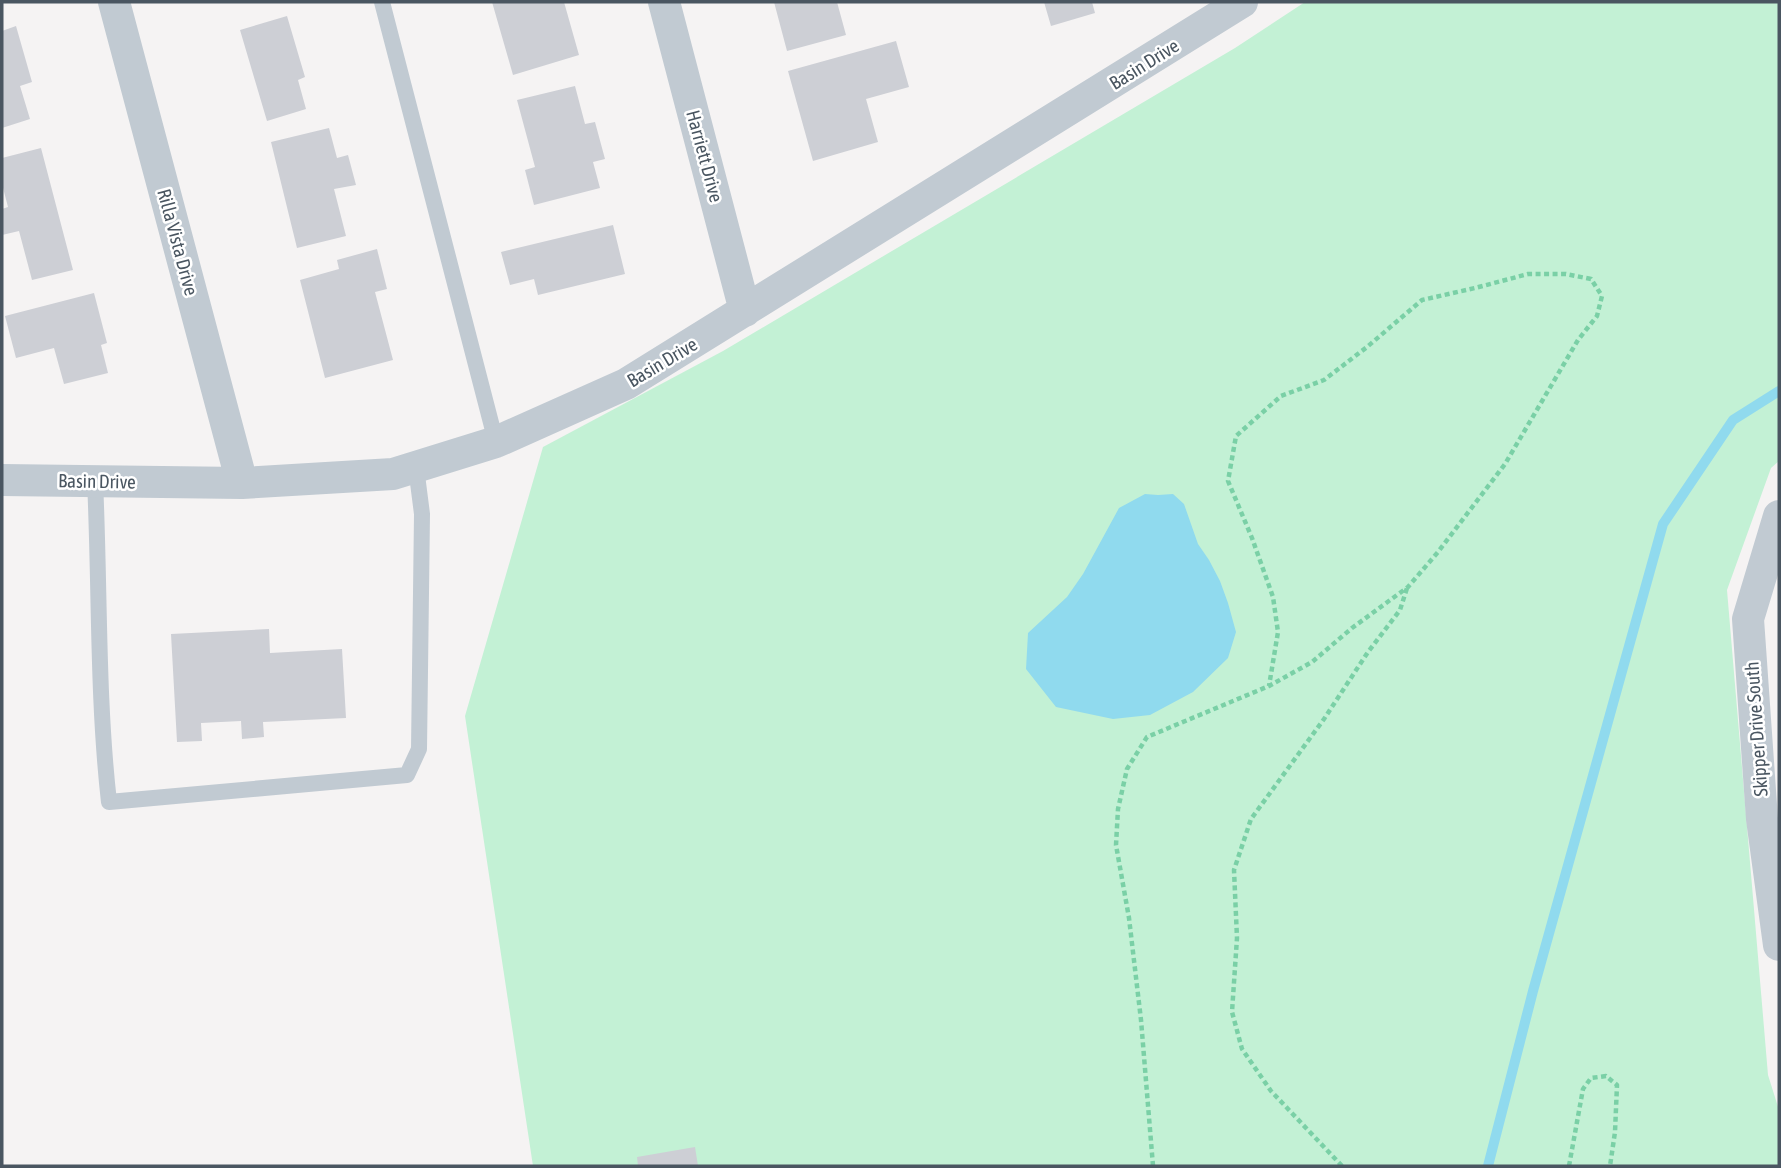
<svg xmlns="http://www.w3.org/2000/svg" width="1781" height="1168" font-family="'Asap Condensed',sans-serif">
<rect width="100%" height="100%" fill="#f5f3f3"/>
<path fill="#c3f1d5" d="M1305 2H1779V461L1771 468 1727 590 1768 1075 1779 1110V1166H533L465 716 543 447 723 351 1235 48Z"/>
<path fill="#90daee" d="M1145 494 1158 495 1173 494 1184 504 1198 544 1209 560 1220 581 1228 603 1236 632 1228 658 1193 692 1150 715 1113 719 1056 707 1026 669 1028 633 1067 597 1083 574 1119 508Z"/>
<g fill="none" stroke-linecap="round" stroke-linejoin="round">
<path stroke="#90daee" stroke-width="10" d="M1488 1166 1533 991 1663 524 1733 420 1779 391"/>
</g>
<path fill="#cdcfd5" d="M492 2H564L579 55 513 75Z
M774 2H837L846 35 787 51Z
M1044 2H1092L1095 13 1051 26Z
M287 16 305 77 298 80 306 109 267 121 240 30Z
M16 26 32 82 20 86 30 119 2 128V31Z
M896 41 909 87 866 99 878 142 813 161 788 71Z
M575 86 585 124 595 122 605 159 593 162 600 188 534 205 525 170 535 167 517 100Z
M329 128 337 158 348 155 356 185 334 189 346 236 297 248 271 142Z
M41 148 73 270 32 280 19 231 2 235V209L8 207 2 184V158Z
M613 225 625 274 538 295 534 279 510 285 501 252Z
M377 249 387 289 375 292 393 360 325 378 300 280 339 269 337 260Z
M94 293 107 343 101 345 108 373 64 384 54 348 16 358 5 316Z
M269 629 270 653 342 649 346 718 263 722 264 737 242 739 241 721 201 723 202 741 177 742 171 634Z
M695 1147 698 1166H638L637 1157Z"/>
<g fill="none" stroke-linecap="round" stroke-linejoin="round">
<path stroke="#7ad0a6" stroke-width="4.5" stroke-dasharray="5 3.5" stroke-linecap="butt" d="M1153 1166 1141 1020 1129 918 1116 845 1118 809 1127 769 1147 737 1269 686 1312 662 1352 628 1408 587 1438 552 1505 464 1578 340 1597 316 1602 296 1591 279 1566 274H1528L1475 288 1422 300 1367 347 1324 380 1281 396 1236 436 1228 481 1252 538 1273 597 1278 632 1269 686
M1342 1166 1271 1091 1242 1049 1232 1012 1237 938 1234 870 1251 819 1324 719 1368 652 1400 610 1407 588
M1569 1166 1583 1089 1591 1078 1606 1076 1617 1085 1615 1132 1610 1166"/>
<path stroke="#c1cad2" stroke-width="16" d="M382 2 496 442
M95 481C100 588 97 696 109 802L407 775 419 749 422 514 416 467"/>
<path stroke="#c1cad2" stroke-width="32" d="M114 2 242 483
M664 2 745 311
M2 480 242 483 393 474 496 442 626 384 1242 2
M1779 516 1748 619 1762 819 1779 945"/>
</g>
<g text-anchor="middle" dominant-baseline="central" stroke-width="5" stroke-linejoin="round" paint-order="stroke">
<g font-size="19" fill="#4a5661" stroke="#fff">
<text transform="translate(1144 64) rotate(-32)">Basin Drive</text>
<text transform="translate(705 156) rotate(75)">Harriett Drive</text>
<text transform="translate(178 242) rotate(75)">Rilla Vista Drive</text>
<text transform="translate(662 362) rotate(-31)">Basin Drive</text>
<text transform="translate(97 481) rotate(1)">Basin Drive</text>
<text transform="translate(1756 729) rotate(-94)">Skipper Drive South</text>
</g>
</g>
<rect width="1781" height="1168" fill="none" stroke="#4a5661" stroke-width="7"/>
</svg>
